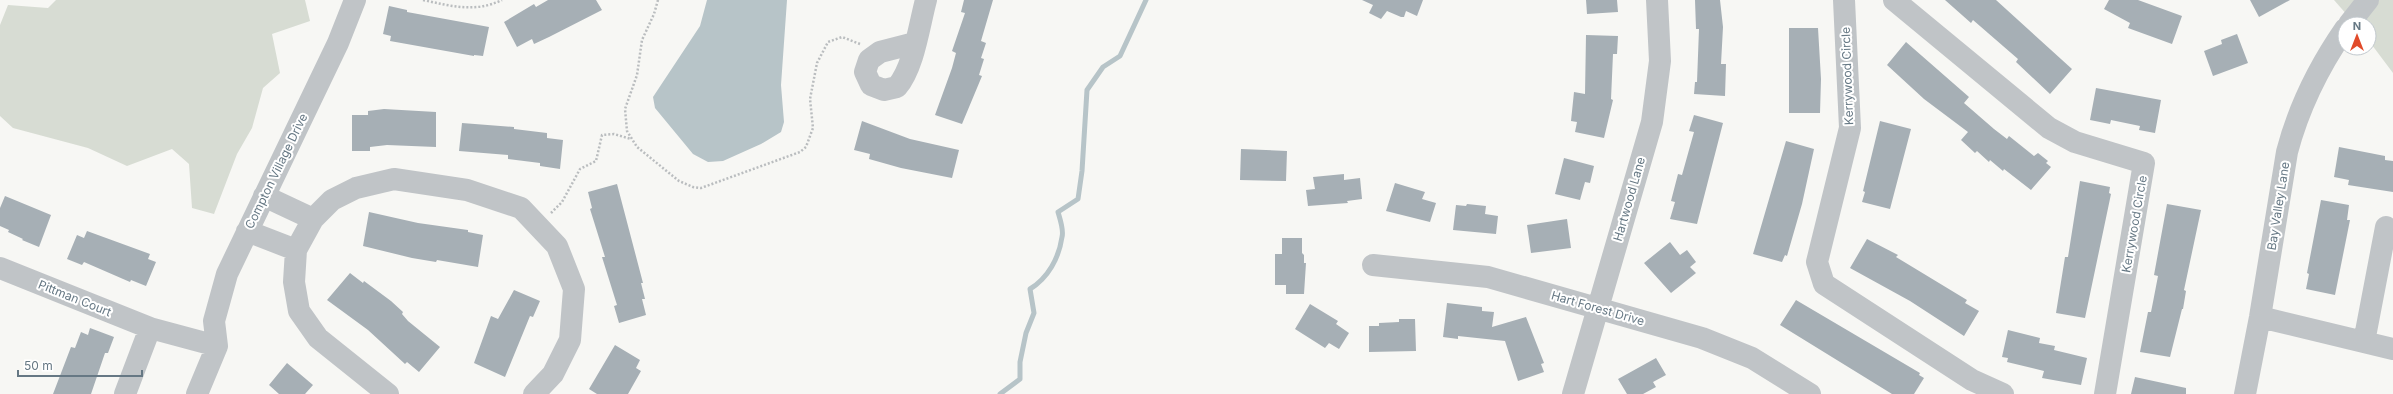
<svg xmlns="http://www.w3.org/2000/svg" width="2393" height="394" font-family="Inter,sans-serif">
<rect width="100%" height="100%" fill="#f7f7f4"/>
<path fill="#d7dcd3" d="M56 0H305L310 21 272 34 280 73 263 88 252 128 237 154 214 214 192 208 189 164 172 149 127 166 88 148 13 128 0 116V25L8 5 48 8Z
M2334 0H2393V73L2369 41V24H2355Z"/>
<path fill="#b7c4c8" d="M707 0H787L781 85 784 122 781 132 761 144 723 161 708 162 693 154 655 108 653 97 700 26Z"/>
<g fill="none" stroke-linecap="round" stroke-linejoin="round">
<path stroke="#b7c4c8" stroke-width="5" d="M1000 394 1020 379V362L1026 333 1034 313 1030 289C1048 278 1059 258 1062 237 1064 230 1060 219 1058 212L1078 199 1082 171 1087 90 1103 67 1120 56 1146 0"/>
</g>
<path fill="#a6afb5" d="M548 0H596L602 10 549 37 534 44 532 39 517 47 504 22 534 4 536 7Z
M964 0H993L981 41 986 43 981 58 984 59 979 75 982 76 962 124 935 115 952 68 956 53 952 51 965 13 961 12Z
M1362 0H1423L1417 16 1406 11 1404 17H1401L1387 11 1381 19 1369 13 1373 5Z
M1586 0H1617L1618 12 1587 14Z
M1695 0H1720L1723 27 1721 64H1726L1725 96 1694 94 1695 82H1697L1699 29H1696Z
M1945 0H1996L2072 69 2050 94 2016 62 2018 59 1973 20 1971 23Z
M2109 0H2138L2182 16 2172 44 2128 28 2130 23 2104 9Z
M2250 0H2290L2259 17Z
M389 6 407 10V12L489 27 483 56 474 55V56L390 41 391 36 383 34Z
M1789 28H1818L1821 79 1820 113H1789Z
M2237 34 2248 63 2213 76 2204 51 2222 44 2221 40Z
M1586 35 1618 36 1617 54H1613L1611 99 1613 100 1604 138 1575 132 1577 122 1571 121 1574 92 1585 94Z
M1906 42 1969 97 1964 103 1994 129 2007 139 2009 136 2034 156 2038 153 2048 161 2046 163 2051 167 2031 190 2004 169 2003 171 1990 160 1989 162 1977 151 1975 153 1961 140 1968 132 1924 99 1887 65Z
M2096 88 2161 100 2155 133 2139 130 2140 126 2111 120 2110 124 2090 120Z
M384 109 436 112V147L387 145 370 147V151H352V115H368V111Z
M1694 115 1723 123 1697 224 1670 219 1675 202 1671 201 1678 174 1682 175 1694 132 1689 131Z
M862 121 910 139 959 150 952 178 901 168 869 159 870 154 854 150Z
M1880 121 1911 129 1890 209 1862 202 1865 192 1863 191Z
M462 123 514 127V129L547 133V138L563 140 560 169 540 166V163L508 159V155L459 151Z
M1786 141 1814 149 1802 204 1787 256 1785 255 1782 262 1753 254Z
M2339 147 2385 156V160L2393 161V192L2348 185 2349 180 2334 177Z
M1241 149 1287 151 1286 181 1240 180Z
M1564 158 1594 166 1590 183 1585 182 1580 200 1555 194Z
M1344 174V180L1360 178 1362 199 1347 201 1348 203 1308 206 1306 190 1315 189 1313 177Z
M2080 181 2110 187 2109 193 2111 194 2085 318 2056 313 2065 257H2068Z
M1395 183 1425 192 1422 199 1436 203 1430 222 1386 211Z
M617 184 643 283H641L645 299H642L646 315 619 323 614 306 617 305 602 257H605L590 209 592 208 588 192Z
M5 196 51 215 39 247 22 240 23 239 8 232 9 230 0 226V208Z
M2321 200 2349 205 2347 220H2350L2335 295 2306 289 2309 274 2307 273Z
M1467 204 1486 206 1485 214 1498 216 1496 234 1453 230 1456 205 1466 206Z
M2167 204 2201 210 2184 290 2186 291 2183 309H2182L2170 357 2140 352 2148 312H2151L2153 302 2158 276 2154 275Z
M369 212 418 223 468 230V232L483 235 478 267 437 260 436 262 412 258 363 246Z
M1567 219 1571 248 1531 253 1527 225Z
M87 231 150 254 148 259 156 262 146 286 131 280 130 282 84 262 82 265 67 259 77 235 84 238Z
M1282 238H1302V253L1304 255V263H1306L1304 294H1286V285H1275V254H1282Z
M1867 239 1898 255 1896 257 1967 300 1965 303 1979 311 1964 336 1910 301 1850 268Z
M1670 242 1680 255 1687 250 1696 262 1690 267 1696 273 1671 293 1644 263Z
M350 273 363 283 364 281 391 301 403 312 402 314 408 321 440 347 419 372 407 362 405 364 368 330 327 300Z
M514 290 540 301 533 317 530 316 505 377 474 363 491 316 498 319Z
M1796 300 1920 373 1919 375 1924 378 1914 394H1892L1780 325Z
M1447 303 1482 307V311L1494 312 1492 327 1526 317 1544 363 1541 364 1544 372 1518 381 1505 341 1458 336V339L1443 337Z
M1310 304 1338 321 1336 324 1349 333 1339 349 1329 343 1325 348 1295 329Z
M1399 319H1415L1416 351 1369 352V326H1379V323L1399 322Z
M90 328 114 337 108 353H105L91 394H53L71 347 75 348 81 332 88 335Z
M2008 330 2040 338 2039 343 2055 346 2054 350 2087 358 2081 385 2042 378 2044 371 2007 362 2008 358 2002 357Z
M615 345 640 360 636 368 641 371 628 394H597L589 389Z
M1656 358 1666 375 1653 382 1656 387 1643 394H1627L1618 379Z
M287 363 313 385 305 394H279L269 385Z
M2135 377 2186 388V394H2131Z"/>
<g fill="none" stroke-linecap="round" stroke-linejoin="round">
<path stroke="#babdbf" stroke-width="2.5" stroke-dasharray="2 2" stroke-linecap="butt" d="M423 0C451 6 475 13 502 0
M658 0 654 14 642 40 637 75 625 109 627 131 637 147 679 181 693 187 701 188 800 152 806 147 813 128 810 99 817 63 828 42 842 37 860 44
M551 213 562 202 580 169 596 161 602 135 614 134 631 139"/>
<path stroke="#c0c4c7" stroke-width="22" d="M1844 0 1850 128 1817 262 1824 284 1972 380 2003 394
M1894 0 2049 128 2075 142 2144 163 2105 394
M2349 24 2368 0
M915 43 880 52 869 60 865 72 871 85 884 90 897 87C914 67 919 26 926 0
M264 196 313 219
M247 231 296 250
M1373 265 1488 277 1702 338 1752 358 1810 394
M0 268 150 328
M2260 317 2393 349
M2364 342 2386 227
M125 394 150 328 217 346
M197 394 217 346 214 321 227 274 338 43 355 0
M388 394 318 338 299 311 294 282 296 250 313 219 332 200 356 188 394 179 467 190 521 208 557 246 574 289 570 340 553 374 534 394
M1573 394 1652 122 1660 61 1657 0
M2245 394 2260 317 2287 152C2299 106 2318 68 2345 29"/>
</g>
<g text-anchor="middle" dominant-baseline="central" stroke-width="4" stroke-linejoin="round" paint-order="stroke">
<g font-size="12" fill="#667884" stroke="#fff">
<text transform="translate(1847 76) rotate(-92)">Kerrywood Circle</text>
<text transform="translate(276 171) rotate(-64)">Compton Village Drive</text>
<text transform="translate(1629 199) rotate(-74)">Hartwood Lane</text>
<text transform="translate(2278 206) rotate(-81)">Bay Valley Lane</text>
<text transform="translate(2134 224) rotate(-80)">Kerrywood Circle</text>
<text transform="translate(75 298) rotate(22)">Pittman Court</text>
<text transform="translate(1598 308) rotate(16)">Hart Forest Drive</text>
</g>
</g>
<g transform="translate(2357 36)"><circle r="19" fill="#ffffff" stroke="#c2c9ce"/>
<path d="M0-3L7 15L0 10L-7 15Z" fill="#e14b2a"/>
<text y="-6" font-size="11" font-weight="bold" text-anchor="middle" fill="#667884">N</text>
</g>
<path d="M18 370v6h124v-6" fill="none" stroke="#667884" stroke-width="2"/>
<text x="24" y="370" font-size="12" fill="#667884" stroke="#ffffff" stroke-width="3" paint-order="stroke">50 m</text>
</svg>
